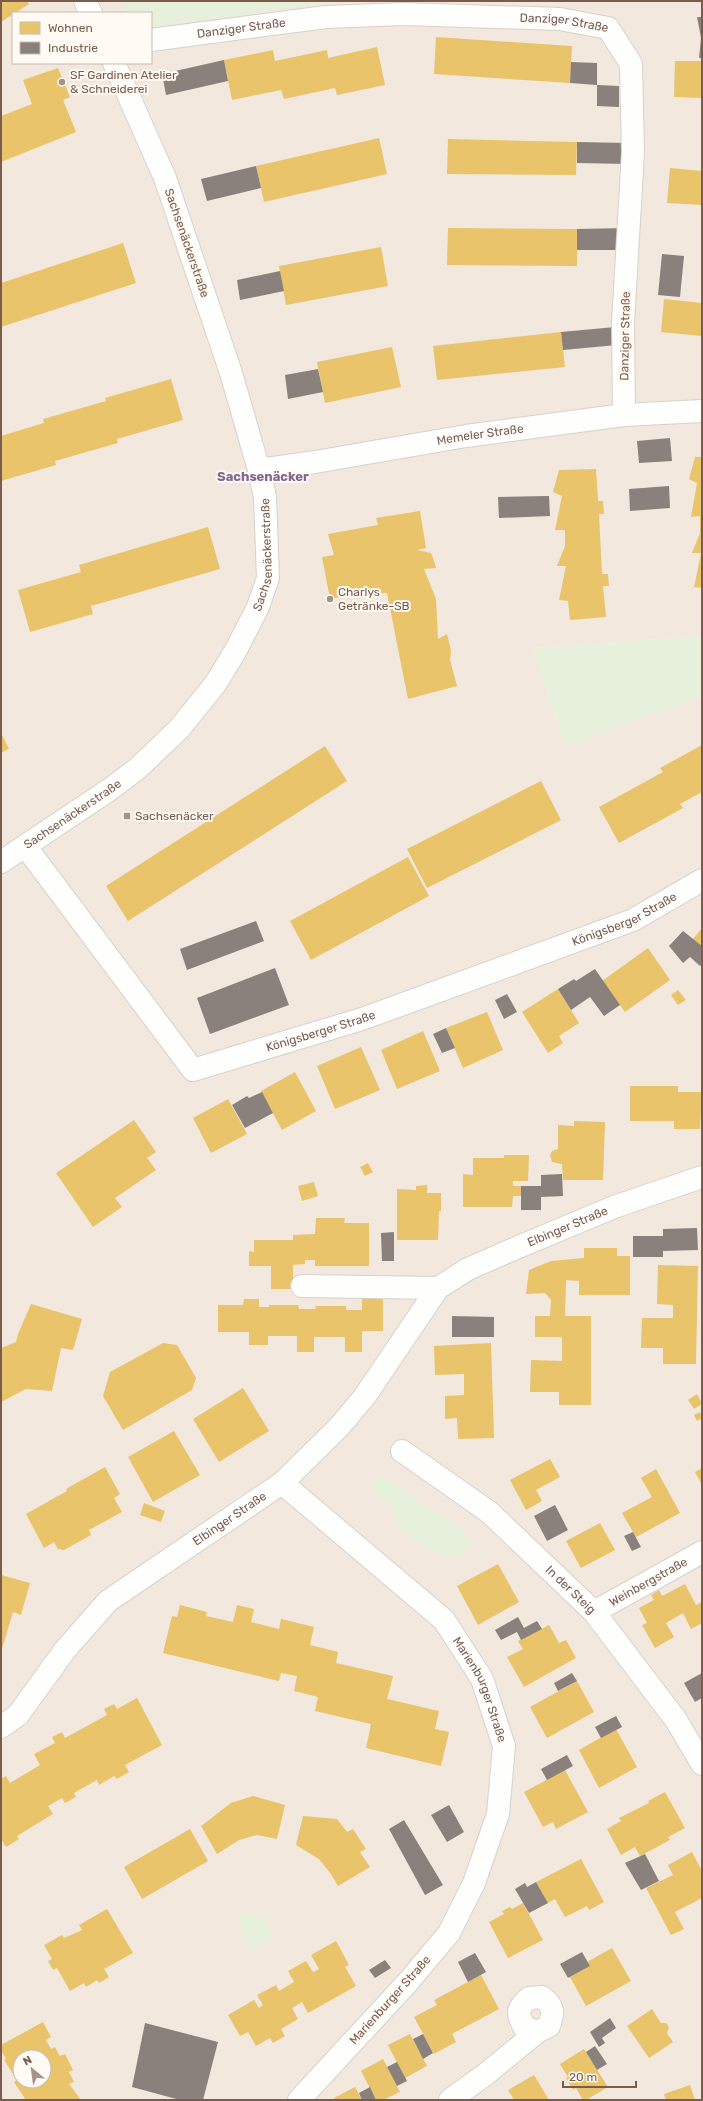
<svg xmlns="http://www.w3.org/2000/svg" width="703" height="2101" font-family="Rubik,sans-serif">
<rect width="100%" height="100%" fill="#f9f5f0"/>
<path fill="#f2e8de" fill-rule="evenodd" d="M1 1H702V636L533 648 564 746 702 696V2100H1ZM13 13H151V63H13ZM20 2057H44V2081H20Z"/>
<path fill="#e7f0db" d="M122 1H341L151 27V13H127Z
M702 636V696L564 746 533 648Z
M375 1477 386 1478 462 1528 472 1545 458 1557 430 1550 398 1528 392 1505 376 1496 372 1484Z
M242 1913 266 1917 274 1938 249 1952 239 1921Z"/>
<path fill="#e9c46a" fill-rule="evenodd" d="M1 1H27L29 4 1 22Z
M436 37 572 46 570 83 434 74Z
M377 47 385 85 337 95 335 88 284 99 281 90 232 100 224 60 273 50 275 61 327 50 328 58Z
M675 61H702V98L674 97Z
M58 68 70 97 63 100 76 132 1 162V116L32 104 23 80Z
M379 138 387 174 264 202 256 166Z
M448 139 577 142 576 175 447 174Z
M670 168 702 171V205L667 203Z
M448 228 577 229V266L447 265Z
M123 243 136 283 1 327V283Z
M381 247 388 286 286 305 279 266Z
M664 299 702 303V336L661 332Z
M561 332 565 367 437 380 433 346Z
M392 347 401 387 325 403 317 362Z
M171 379 183 420 117 439 118 443 55 461 56 465 1 481V436L44 423 43 419 106 401 105 398Z
M695 457H702V553H692L700 533V516L691 517 697 483 689 479Z
M596 469 598 501H603L604 514H599L602 574H608L609 586H603L606 617 570 620 568 601 559 600 566 566H557L565 546V530H555L562 496 553 492 559 470Z
M420 511 426 548 417 550 431 553 433 558 436 568 424 569 436 599 438 639 447 634 451 651 450 660 457 686 408 699 387 593 346 596 330 599 322 557 334 555 328 534 378 525 376 518Z
M208 527 220 569 91 606 93 614 30 632 18 590 81 572 79 565Z
M701 554H702V588L694 587Z
M1 733 9 749 1 753Z
M702 745V792L680 804 683 808 619 843 599 807 663 772 660 768Z
M325 746 347 781 128 921 106 886Z
M541 781 561 820 427 888 407 849Z
M408 857 429 896 311 960 290 921Z
M702 928V946L693 939Z
M648 948 670 980 625 1012 602 981Z
M558 989 579 1023 559 1036 563 1043 548 1053 522 1012Z
M678 990 686 1000 678 1005 671 995Z
M487 1012 503 1050 463 1068 446 1028Z
M423 1031 440 1071 397 1089 381 1050Z
M361 1047 380 1090 335 1109 317 1066Z
M295 1072 316 1111 282 1130 261 1091Z
M630 1086H678V1092H702L700 1129H674V1121H630Z
M228 1099 247 1134 211 1153 193 1118Z
M134 1120 156 1152 147 1158 156 1170 115 1198 122 1207 93 1227 56 1173Z
M574 1121 605 1122 603 1180H563L562 1164 552 1162 550 1155 552 1151 558 1149V1125L574 1126Z
M504 1155H529L528 1181H513V1186H521V1196H513L512 1207H463V1174L473 1175V1158H504Z
M368 1163 373 1172 365 1176 360 1167Z
M314 1182 318 1196 302 1201 298 1186Z
M427 1185V1193H441V1211H439L438 1240H397V1189L416 1190V1186Z
M316 1218H345L344 1223H369V1266H315V1260H305V1264L293 1265V1289H271V1266H249V1251L254 1252V1240H293V1235L315 1234Z
M584 1248H617V1256H630V1295H579V1281L566 1280 565 1316H591V1405H559V1392H530L531 1360 562 1361V1337H535V1316H550L551 1300 545 1293 526 1294 529 1270 551 1261 584 1258Z
M658 1265 698 1266 696 1364H663V1348H641L642 1318H673V1305L657 1304Z
M362 1295H383V1331H362V1352H345V1337H314V1352H297V1336H268V1345H249V1332H218V1305H243L244 1299H259V1307H269V1305H298L299 1309H316L315 1306H346V1310H362Z
M31 1304 82 1319 73 1350 61 1348 52 1391 26 1389 1 1402V1348L16 1342 18 1334Z
M163 1343 177 1345 196 1378 192 1390 123 1430 103 1396 110 1372Z
M491 1343 494 1438 458 1439 457 1418 445 1419V1396L464 1395V1374L435 1375 434 1346Z
M243 1388 269 1431 219 1462 193 1419Z
M697 1394 702 1404 694 1409 688 1400Z
M700 1412 702 1418 697 1421 694 1415Z
M174 1431 200 1475 153 1502 128 1457Z
M550 1459 560 1477 536 1490 542 1501 526 1510 510 1480Z
M105 1467 120 1494 114 1498 122 1512 89 1530 91 1535 64 1550 58 1549 54 1542 44 1548 26 1514 67 1491 66 1489Z
M702 1468V1485L695 1472Z
M656 1469 680 1513 636 1537 622 1513 652 1497 641 1478Z
M144 1503 165 1511 161 1522 140 1515Z
M600 1523 615 1550 581 1568 566 1541Z
M498 1564 519 1602 478 1625 457 1586Z
M1 1575 30 1583 21 1615 13 1612 1 1652Z
M685 1584 696 1605 702 1602V1623L691 1629 683 1613 666 1623 674 1637 655 1648 642 1625 647 1623 639 1608 654 1600 651 1595 659 1590 662 1596Z
M180 1605 207 1612 206 1616 233 1622 237 1605 254 1609 251 1622 279 1629 281 1619 314 1627 310 1645 338 1652 336 1663 393 1676 387 1699 439 1711 435 1729 449 1732 441 1766 366 1748 371 1724 315 1711 318 1697 294 1691 297 1676 281 1673 279 1681 163 1653 172 1616 177 1617Z
M549 1625 559 1643 566 1640 576 1658 524 1687 507 1657 523 1649 518 1641Z
M577 1681 594 1712 547 1738 530 1707Z
M137 1698 162 1745 125 1765 129 1772 117 1779 114 1776 99 1785 97 1780 74 1793 76 1797 65 1803 62 1798 48 1806 53 1814 17 1836 19 1839 6 1847 1 1839V1779L6 1776 10 1783 40 1765 34 1754 55 1743 52 1737 62 1732 65 1738 107 1715 104 1709 114 1704 117 1709Z
M616 1729 637 1767 599 1788 579 1750Z
M565 1770 588 1812 556 1829 553 1822 543 1827 524 1792Z
M665 1792 685 1828 668 1837 670 1840 640 1856 635 1847 621 1855 607 1829 621 1821 619 1818 649 1803 648 1801Z
M253 1796 285 1805 277 1839 257 1835 239 1840 217 1854 201 1826 231 1803Z
M303 1816 337 1819 347 1832 353 1829 366 1849 360 1852 370 1867 338 1886 331 1874 319 1859 296 1845Z
M190 1829 208 1861 142 1899 124 1867Z
M692 1852 702 1871V1898L675 1912 684 1929 671 1935 646 1888 673 1875 668 1865Z
M581 1859 604 1902 589 1910 587 1906 565 1917 555 1899 548 1903 536 1882Z
M523 1903 543 1940 508 1958 489 1922 504 1914 502 1911 510 1907 512 1909Z
M107 1909 133 1953 104 1969 109 1977 99 1983 97 1980 86 1987 84 1983 70 1991 57 1968 53 1970 48 1961 52 1959 44 1945 62 1935 64 1938 82 1930 79 1925Z
M336 1941 349 1965 345 1967 356 1986 308 2013 302 2002 292 2008 298 2019 281 2029 285 2036 273 2043 270 2038 256 2046 248 2032 240 2036 228 2015 254 2000 259 2008 263 2005 257 1995 276 1985 279 1991 294 1982 288 1971 306 1961 313 1972 319 1969 311 1955Z
M612 1948 631 1981 586 2006 570 1977 590 1966 587 1962Z
M481 1975 499 2009 452 2034 456 2042 434 2054 414 2017 437 2005 434 2000Z
M652 2009 661 2023H666L669 2027 667 2033 673 2042 649 2058 627 2026Z
M43 2022 51 2037 46 2040 51 2049 55 2047 60 2056 65 2054 73 2070 69 2072 74 2082 69 2084 81 2100H26L14 2082 17 2080 4 2060 6 2059 1 2050V2045ZM20 2057H44V2081H20Z
M410 2034 427 2066 405 2078 388 2045Z
M584 2049 608 2087 586 2100H583L576 2088 573 2090 566 2078 568 2077 560 2064Z
M383 2059 400 2092 383 2100H376L361 2071Z
M534 2075 549 2100H514L508 2090Z
M690 2085 695 2100H666L664 2094Z
M355 2087 362 2100H335L334 2098Z"/>
<path fill="#8a817c" d="M697 17H702V58H699L701 38Z
M224 60 228 81 166 95 162 74Z
M571 62 597 63V85L619 86V107L597 106V85L570 83Z
M577 142 628 143V164L577 163Z
M256 166 261 188 207 201 201 179Z
M626 228V250H577V229Z
M662 254 684 256 680 297 658 295Z
M280 271 284 291 240 300 237 280Z
M615 327 617 345 563 350 561 332Z
M318 369 323 392 288 399 285 375Z
M670 438 672 461 639 463 637 441Z
M669 486 670 508 630 511 629 489Z
M549 496 550 516 499 518 498 497Z
M256 921 264 941 187 970 180 949Z
M683 931 702 946V964L700 966 690 957 683 963 669 946Z
M275 968 289 1005 210 1034 197 998Z
M595 969 620 1005 604 1016 590 997 571 1010 558 989 574 979 576 981Z
M507 994 517 1012 504 1019 495 1000Z
M446 1028 455 1048 442 1053 433 1034Z
M262 1092 273 1113 245 1128 232 1105 247 1096 249 1098Z
M562 1174 563 1196 541 1197V1210H521V1186H541V1175Z
M697 1228 698 1250 663 1251V1257H633V1236H663V1229Z
M394 1232V1261H382L381 1233Z
M452 1316 494 1317V1337H452Z
M555 1505 568 1530 547 1541 534 1516Z
M633 1532 641 1547 632 1551 624 1536Z
M518 1617 524 1628 537 1621 542 1629 521 1640 517 1632 501 1640 495 1630Z
M572 1673 577 1681 558 1691 554 1683Z
M702 1673V1698L695 1702 684 1683Z
M616 1716 622 1727 601 1738 595 1727Z
M567 1755 573 1766 547 1780 541 1769Z
M449 1805 464 1832 447 1842 431 1815Z
M404 1820 443 1885 425 1895 389 1829Z
M645 1854 659 1881 641 1890 625 1863Z
M536 1882 548 1903 529 1913 515 1889 525 1883 527 1887Z
M582 1952 590 1966 568 1978 560 1964Z
M475 1953 486 1972 468 1982 458 1962Z
M385 1960 391 1968 375 1978 369 1970Z
M610 2018 616 2028 602 2038 605 2043 599 2047 590 2032Z
M145 2023 218 2042 203 2100H180L132 2087Z
M423 2034 433 2053 423 2059 413 2039Z
M595 2046 607 2064 597 2070 586 2052Z
M397 2062 407 2081 397 2086 387 2067Z
M370 2087 376 2100H362L359 2093Z"/>
<g fill="none" stroke-linecap="round" stroke-linejoin="round">
<defs>
<g id="minor">
<path d="M85 1 91 13"/>
<path id="s1" d="M151 40 326 17 404 14 560 19 608 28 631 64 633 152 623 323 624 415"/>
<path id="s2" d="M259 470 315 462 466 436 624 415 702 411"/>
<path id="s3" d="M26 847 193 1070 362 1019 633 920 702 880"/>
<path id="s4" d="M1 862 109 790 137 769 179 729 216 683 236 650 258 607 268 578 265 497 259 470 231 373 165 178 114 63"/>
<path d="M302 1286 438 1288"/>
<path id="s5" d="M402 1451 489 1512 594 1612 676 1720 702 1764"/>
<path id="s6" d="M282 1483 444 1620 482 1679 504 1746 498 1814 474 1883 449 1933 408 1982 299 2100"/>
<path id="s7" d="M594 1612 702 1552"/>
<path id="s8" d="M1 1727 18 1715 65 1650 108 1601 282 1483 339 1427 365 1396 438 1288 468 1269 509 1251 614 1207 702 1177"/>
<path d="M450 2100 486 2074 537 2032 549 2026C554 2012 554 2006 542 1997L529 1998C516 2010 517 2012 524 2027L537 2032"/>
</g>
</defs>
<use href="#minor" stroke="#d7d1cb" stroke-width="24"/>
<use href="#minor" stroke="#fefefd" stroke-width="22"/>
</g>
<g fill="#a69286" stroke="#fffaf3" stroke-width="1.5">
<circle cx="62" cy="82" r="4"/>
<circle cx="330" cy="599" r="4"/>
<rect x="123" y="812" width="8" height="8" rx="2"/>
</g>
<g text-anchor="middle" dominant-baseline="central" stroke-width="4" stroke-linejoin="round" paint-order="stroke">
<g font-size="12" fill="#7a5c4d" stroke="#fffaf3">
<text stroke="none"><textPath href="#s1" startOffset="415">Danziger Straße</textPath></text>
<text stroke="none"><textPath href="#s1" startOffset="91">Danziger Straße</textPath></text>
<text transform="translate(187 243) rotate(71)">Sachsenäckerstraße</text>
<text transform="translate(625 336) rotate(-89)">Danziger Straße</text>
<text stroke="none"><textPath href="#s2" startOffset="224">Memeler Straße</textPath></text>
<text stroke="none"><textPath href="#s4" startOffset="422">Sachsenäckerstraße</textPath></text>
<text stroke="none"><textPath href="#s4" startOffset="86">Sachsenäckerstraße</textPath></text>
<text stroke="none"><textPath href="#s3" startOffset="736">Königsberger Straße</textPath></text>
<text stroke="none"><textPath href="#s3" startOffset="412">Königsberger Straße</textPath></text>
<text stroke="none"><textPath href="#s8" startOffset="771">Elbinger Straße</textPath></text>
<text stroke="none"><textPath href="#s8" startOffset="313">Elbinger Straße</textPath></text>
<text stroke="none"><textPath href="#s7" startOffset="62">Weinbergstraße</textPath></text>
<text stroke="none"><textPath href="#s5" startOffset="219">In der Steig</textPath></text>
<text stroke="none"><textPath href="#s6" startOffset="291">Marienburger Straße</textPath></text>
<text transform="translate(390 2000) rotate(-48)">Marienburger Straße</text>
</g>
<g font-size="12" fill="#7a5c4d" stroke="#fffaf3" text-anchor="start">
<text x="70" y="75">SF Gardinen Atelier<tspan x="70" dy="14">&amp; Schneiderei</tspan></text>
<text x="338" y="592">Charlys<tspan x="338" dy="14">Getränke-SB</tspan></text>
<text x="135" y="816">Sachsenäcker</text>
</g>
<g font-size="13" font-weight="bold" fill="#846695" stroke="#fffaf3">
<text x="263" y="476">Sachsenäcker</text>
</g>
</g>
<rect width="703" height="2101" fill="none" stroke="#7a5c4d" stroke-width="4"/>
<rect x="12" y="12" width="140" height="52" fill="#fffaf3" stroke="#cabbb1"/>
<rect x="20" y="22" width="20" height="12" fill="#e9c46a" stroke="#cabbb1"/>
<text x="48" y="32" font-size="12" fill="#7a5c4d">Wohnen</text>
<rect x="20" y="42" width="20" height="12" fill="#8a817c" stroke="#cabbb1"/>
<text x="48" y="52" font-size="12" fill="#7a5c4d">Industrie</text>
<g transform="translate(32 2069) rotate(331)"><circle r="19" fill="#fffaf3" stroke="#cabbb1"/>
<path d="M0-3L7 15L0 10L-7 15Z" fill="#a69286"/>
<text y="-6" font-size="11" font-weight="bold" text-anchor="middle" fill="#7a5c4d">N</text>
</g>
<path d="M563 2081v6h73v-6" fill="none" stroke="#7a5c4d" stroke-width="2"/>
<text x="569" y="2081" font-size="12" fill="#7a5c4d" stroke="#fffaf3" stroke-width="3" paint-order="stroke">20 m</text>
</svg>
